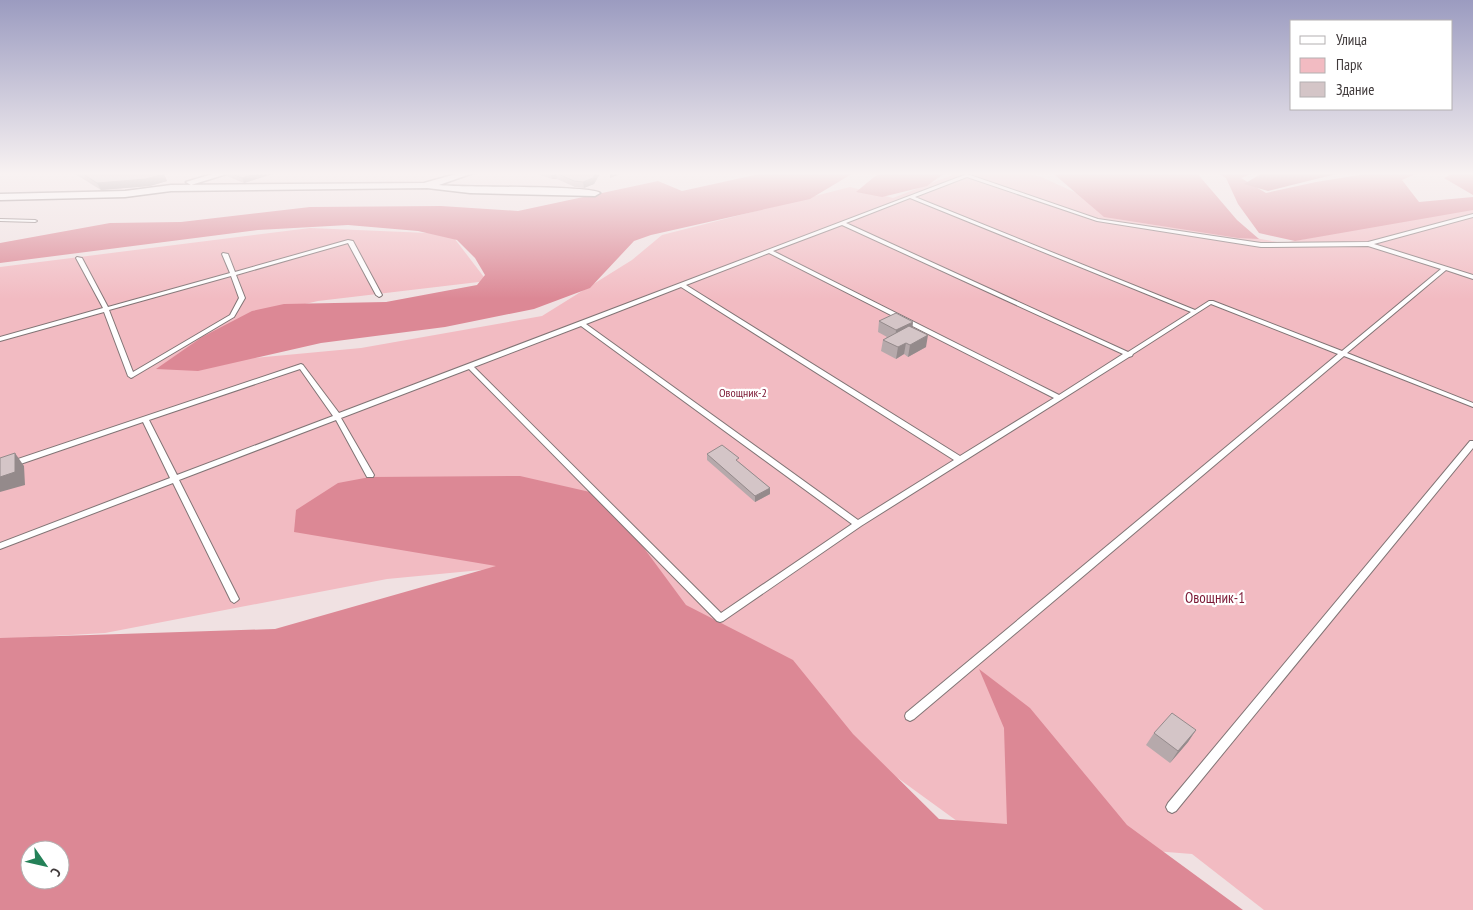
<svg xmlns="http://www.w3.org/2000/svg" width="1473" height="910" font-family="'PT Sans Narrow',sans-serif">
<rect width="100%" height="100%" fill="#f0e1e2"/>
<path fill="#f2bbc2" d="M960 172H1006L1039 176 1125 215 1283 243 1473 207V910H1264L1192 854 979 837 596 559 387 579 105 633 0 639V267L310 228 451 234 487 281 318 301 236 320 179 365 361 348 542 316 632 260 662 235 850 187 893 198Z"/>
<path fill="#dc8895" fill-rule="evenodd" d="M768 172H855L810 199 651 235 634 241 590 288 534 309 445 327 321 343 198 371 156 369 202 337 252 311 284 304 386 302 477 285 485 275 475 258 457 240 418 231 348 225 258 230 0 263V243L110 223 181 222 310 207 441 206 518 211 658 181 682 191Z
M884 172H946L927 186 882 197 856 192 874 177Z
M1061 172H1196L1237 220 1259 239 1238 238 1104 217 1055 175Z
M1216 172H1257L1241 178 1266 193 1316 182 1378 172H1420L1402 180 1419 202 1473 197V210L1295 241 1259 233 1238 204 1226 178Z
M1456 172H1473V195L1444 178Z
M520 476 590 492 638 540 686 605 793 660 853 734 939 819 1007 824 1004 728 979 669 1030 708 1127 825 1243 910H0V638L275 629 496 566 294 532 296 510 338 483 370 477ZM30 850H60V880H30Z"/>
<path fill="#c87683" d="M1264 172H1355L1336 174 1268 191 1244 184Z"/>
<g fill="none" stroke-linecap="round" stroke-linejoin="round">
<defs>
<path id="lane" d="M967 174 1098 219 1261 243 1368 242 1473 214V217L1374 244 1473 275V279L1446 270 1347 353 1473 403V407L1344 356 914 719 910 721 906 719 905 716 906 713 1338 354 1211 304 1133 354 1132 356 1129 357 861 526 723 621 720 622 717 621 469 369 341 418 374 475 373 477H367L336 420 179 480 239 599 237 601 234 603 231 601 173 483 0 549V543L170 478 143 422 0 471V465L301 364 303 365 339 413ZM967 177 1097 221 1261 247 1368 246 1441 269 1342 351 1213 301H1209L1195 310 915 197ZM910 198 1191 312 1128 352 846 223ZM842 225 1123 354 1059 395 773 251ZM769 253 1054 398 960 456 686 285ZM681 287 954 460 858 520 586 324ZM581 326 852 524 721 613 474 367ZM300 369 333 416 177 475 149 420Z
M0 219 35 220 37 221 35 222 0 221Z
M348 240 353 241 382 295 381 296 379 297 376 295 348 243 236 275 245 298 234 317 133 377 131 378 128 376 104 312 0 341V337L103 308 76 258 77 257 82 258 108 307 230 273 222 254 223 253 228 254 235 272ZM231 276 239 298 230 315 133 372 109 310Z
M1470 441H1473V448L1176 811 1172 813 1168 811 1166 807 1168 803Z"/>
<path id="street" d="M219 172H233L191 185 186 182Z
M463 172H476L439 185C464 188 590 185 600 193L595 196 470 193 427 188 171 191 125 197 0 200V194L125 191 171 185 424 183Z"/>
</defs>
<use href="#lane" stroke="#817475" stroke-width="2"/>
<use href="#street" stroke="#817475" stroke-width="3"/>
<use href="#lane" fill="#fff" fill-rule="evenodd"/>
<use href="#street" fill="#fff" fill-rule="evenodd"/>
</g>
<path fill="#b6a9ab" d="M72 172H170L164 174 167 181 150 186 101 190Z
M225 172H279L244 183 227 176Z
M539 172H601L594 184 584 188 575 187 557 179H552L540 175Z
M879 321 913 327 926 347 908 357 904 354 896 359 881 351 883 340 887 337 878 332Z
M707 454 739 462 770 488V494L755 502 707 460Z
M1196 730 1188 742 1170 763 1146 745 1154 733Z"/>
<path fill="#948a8b" d="M261 172H279L244 183 242 178Z
M596 172H601L594 184 584 188 583 182Z
M610 172H626L610 178Z
M551 173H556L557 179H552Z
M164 174 167 181 150 186 101 190 97 183Z
M913 322 912 334 895 342 896 330Z
M928 335 926 347 908 357 910 345Z
M906 343 904 354 896 359 898 347Z
M15 453 24 466 25 485 0 492V477Z
M770 488V494L755 502V496Z
M1196 730 1188 742 1170 763 1178 751Z"/>
<path fill="#d4c5c7" stroke="#948a8b" d="M80 172H161L164 174 146 179 97 183Z
M227 172H261L242 178Z
M548 172H596L593 178 583 182 574 181 556 173H551Z
M896 313 913 322 896 330 879 321Z
M909 326 928 335 910 345 906 343 898 347 883 340Z
M722 445 739 458 736 460 770 488 755 496 707 454Z
M15 453V472L0 477V458Z
M1172 713 1196 730 1178 751 1154 733Z"/>
<linearGradient id="sky" x2="0" y2="1"><stop stop-color="#9b9bc0"/><stop offset="0.58" stop-color="#f8f2f2"/><stop offset="1" stop-color="#f8f2f2" stop-opacity="0"/></linearGradient>
<rect width="1473" height="299" fill="url(#sky)"/>
<g text-anchor="middle" dominant-baseline="central" stroke-width="4.5" stroke-linejoin="round" paint-order="stroke">
<g font-size="12" fill="#7b1834" stroke="#fff">
<text x="743" y="392">Овощник-2</text>
</g>
<g font-size="15" fill="#7b1834" stroke="#fff">
<text x="1215" y="597">Овощник-1</text>
</g>
</g>
<rect x="1290" y="20" width="162" height="90" fill="#ffffff" stroke="#b3b0b1"/>
<rect x="1300" y="36" width="25" height="8" fill="#ffffff" stroke="#b3b0b1"/>
<text x="1336" y="45" font-size="15" fill="#403a3b">Улица</text>
<rect x="1300" y="58" width="25" height="15" fill="#f2bbc2" stroke="#b3b0b1"/>
<text x="1336" y="70" font-size="15" fill="#403a3b">Парк</text>
<rect x="1300" y="82" width="25" height="15" fill="#d4c5c7" stroke="#b3b0b1"/>
<text x="1336" y="95" font-size="15" fill="#403a3b">Здание</text>
<g transform="translate(45 865) rotate(124)"><circle r="24" fill="#ffffff" stroke="#b3b0b1"/>
<path d="M0-4L9 19L0 12L-9 19Z" fill="#248158"/>
<text y="-8" font-size="14" font-weight="bold" text-anchor="middle" fill="#403a3b">С</text>
</g>
</svg>
